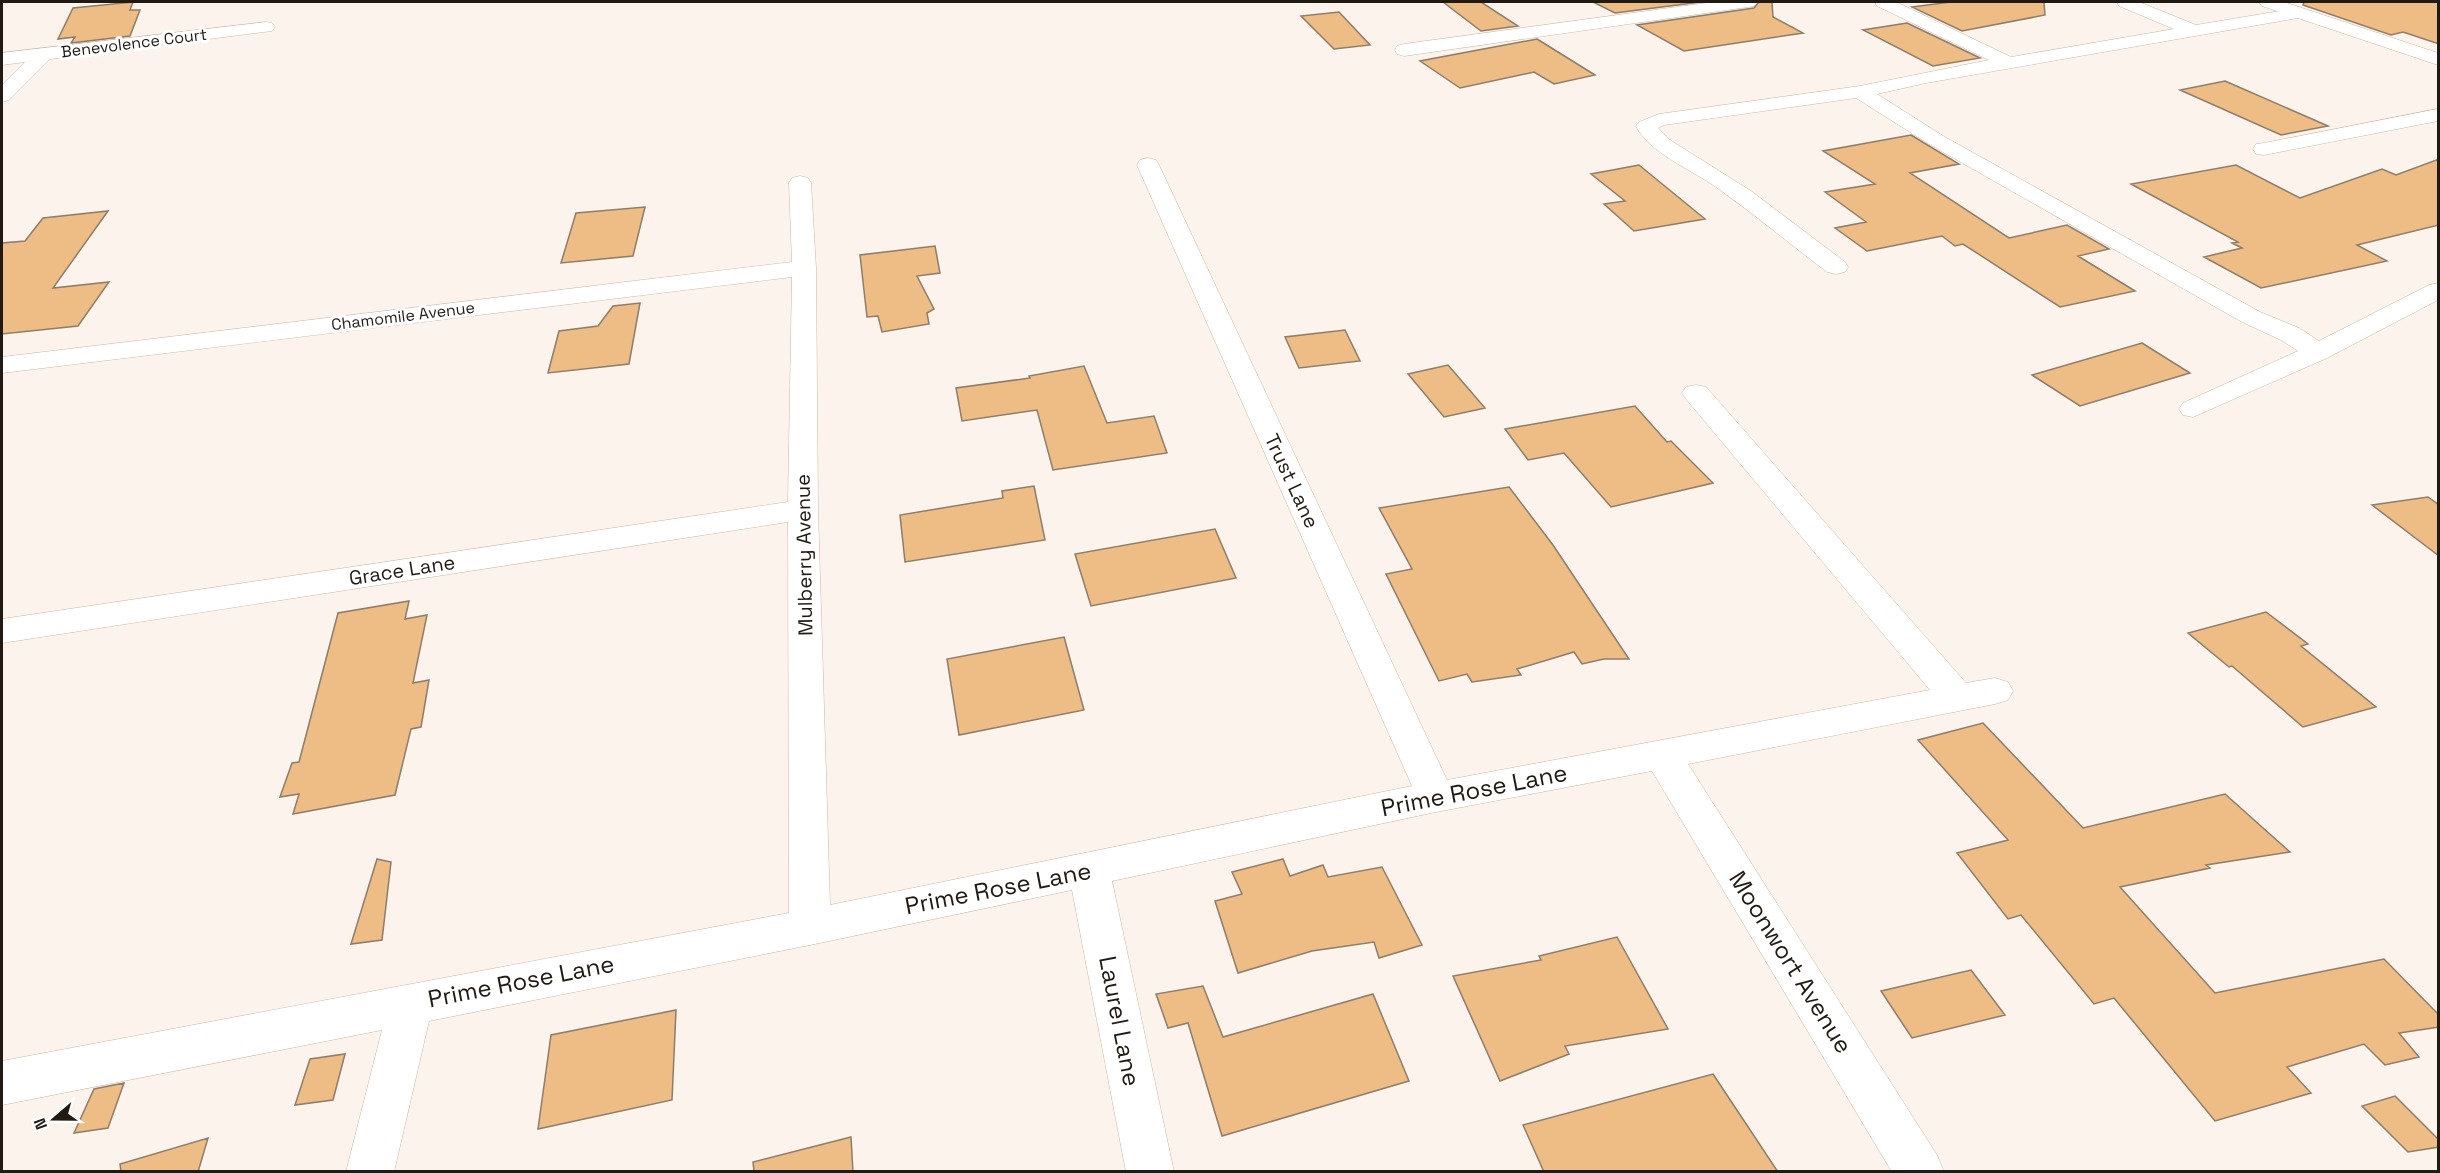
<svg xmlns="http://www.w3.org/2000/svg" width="2440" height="1173" font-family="'Space Grotesk',sans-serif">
<rect width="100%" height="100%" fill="#fcf4ec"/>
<path fill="#eebc85" stroke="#8e7d6a" stroke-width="1.5" d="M133 2 130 10H140L130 36 71 43 75 37 58 39 73 8Z
M1443 2H1481L1518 26 1481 31Z
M1593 2H1701L1615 13Z
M1759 2H1772L1773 17 1803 33 1684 51 1637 25 1754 8Z
M1951 2H2044L2045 15 1962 31 1912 7Z
M2304 2H2439V44L2403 32 2391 35 2303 5Z
M1339 12 1370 45 1334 49 1301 16Z
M1907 23 1980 58 1933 66 1863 30Z
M1537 39 1595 75 1554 84 1534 72 1460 88 1420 61Z
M2225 81 2328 126 2281 135 2180 90Z
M1911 135 1959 164 1910 173 2009 238 2067 225 2109 249 2078 256 2135 291 2060 307 1963 244 1955 246 1942 236 1867 251 1835 228 1866 222 1825 192 1875 184 1823 151Z
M2439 159V225L2357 245 2387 261 2261 288 2204 257 2242 248 2232 243 2238 242 2131 184 2236 165 2300 198 2382 169 2396 175Z
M1639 165 1705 219 1634 231 1604 204 1625 201 1591 174Z
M645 207 633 256 561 263 576 213Z
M108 211 53 288 109 282 78 326 2 334V243L25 241 43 218Z
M935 246 940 273 917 276 934 309 927 313 929 324 882 332 878 316 867 317 860 255Z
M640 303 629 364 548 373 559 331 598 326 613 306Z
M1345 330 1360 361 1299 368 1285 337Z
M2142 343 2190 373 2080 406 2032 375Z
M1448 365 1485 408 1444 417 1408 374Z
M1084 366 1107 423 1154 416 1167 453 1053 470 1037 410 962 421 956 388 1030 378 1029 376Z
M1635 406 1667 442 1671 441 1713 483 1611 507 1564 453 1528 460 1505 429Z
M1034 486 1045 540 905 562 900 515 1003 498 1002 491Z
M1509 487 1553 545 1629 659H1604L1582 664 1574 652 1517 669 1521 675 1472 682 1467 674 1439 681 1386 574 1412 569 1379 508Z
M2428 497 2439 505V556L2372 505Z
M1215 529 1236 578 1091 606 1075 554Z
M409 601 405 619 427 615 413 683 429 680 421 727 411 729 395 795 293 814 299 794 280 797 292 763 299 762 338 613Z
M2266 612 2308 644 2301 646 2376 707 2303 727 2232 666 2229 667 2188 633Z
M1064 637 1084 710 959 735 947 659Z
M1983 723 2083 828 2225 794 2290 852 2206 865 2210 868 2120 887 2215 993 2384 959 2439 1015V1027L2399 1033 2419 1057 2385 1065 2364 1044 2287 1067 2311 1093 2215 1121 2114 998 2094 1004 2021 915 2008 919 1957 853 2008 840 1918 740Z
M377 859 391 862 382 940 351 944Z
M1283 859 1290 876 1323 865 1328 877 1382 867 1422 945 1379 958 1374 942 1312 951 1238 973 1215 901 1242 894 1232 872Z
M1617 937 1668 1029 1565 1046 1569 1054 1500 1081 1453 976 1541 960 1539 956Z
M1971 970 2005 1015 1912 1038 1881 991Z
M1203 986 1223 1037 1373 994 1409 1081 1222 1136 1188 1023 1168 1028 1156 994Z
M676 1010 672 1100 538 1129 551 1035Z
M345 1054 333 1100 295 1105 310 1059Z
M1713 1074 1778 1172H1544L1523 1125Z
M124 1083 108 1128 74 1133 94 1089Z
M2395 1096 2439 1140V1147L2408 1152 2362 1106Z
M851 1137 853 1172H754L753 1162Z
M208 1138 198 1172H121L120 1164Z"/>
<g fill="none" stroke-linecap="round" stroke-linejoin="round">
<defs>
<path id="street" d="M1714 2H1757L1754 6 1748 7 1404 56 1397 54 1395 50 1397 46 1404 44Z
M1875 2H1896L2011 57 2174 29 2119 6 2117 2H2139L2196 25 2298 8 2304 9 2307 13 2304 17 2298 18 1926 83 1877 94 1943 136 2260 312 2299 328 2319 341 2429 285 2438 283V300L2327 358 2193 417 2183 415 2179 409 2183 403 2298 351 2281 340 2242 322 1929 144 1856 98 1664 125 1658 128 1670 140 1751 191 1845 262 1848 267 1845 272 1836 274 1827 272C1790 244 1754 214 1716 187 1692 170 1648 152 1636 126L1639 122 1659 114 1860 86 1989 60 1877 6Z
M266 22 272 23 275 27 272 31 50 59 9 100 2 102V85L25 62 2 65V53Z
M2438 109V121L2264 155 2256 154 2253 149 2256 144 2264 143Z
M1148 158 1156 160 1159 165 1447 780 1930 690 1686 399 1682 393 1686 387 1696 385 1706 387 1966 683 1995 678 2008 682 2013 691 2008 700 1995 704 1688 764 1937 1155 1944 1172H1892L1652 771 1436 812 1112 881 1174 1172H1126L1072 890 810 945 429 1021 394 1172H346L382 1030 2 1105V1061L789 913 788 522 2 643V619L788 502 792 277 2 373V357L792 262 789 183 792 178 800 176 808 178 811 183 816 268 818 510 830 905 1412 786 1137 165 1140 160Z"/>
<path id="secondary" d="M2259 2H2284L2438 53V65L2262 6Z"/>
</defs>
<use href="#street" stroke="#c9b7a3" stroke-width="1"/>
<use href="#secondary" stroke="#c9b7a3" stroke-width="1"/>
<use href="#street" fill="#fff" fill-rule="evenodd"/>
<use href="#secondary" fill="#fff" fill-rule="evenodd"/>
</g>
<g text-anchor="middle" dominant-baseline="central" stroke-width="6" stroke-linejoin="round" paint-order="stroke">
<g font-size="16" fill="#211a13" stroke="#fff">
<text transform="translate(134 43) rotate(-7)">Benevolence Court</text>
<text transform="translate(403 316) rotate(-7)">Chamomile Avenue</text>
</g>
<g font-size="20" fill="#211a13" stroke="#fff">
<text transform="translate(1292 481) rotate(65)">Trust Lane</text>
<text transform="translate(804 555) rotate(-91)">Mulberry Avenue</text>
<text transform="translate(402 570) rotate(-9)">Grace Lane</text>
</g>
<g font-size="24" fill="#211a13" stroke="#fff">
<text transform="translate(1474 790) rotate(-11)">Prime Rose Lane</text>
<text transform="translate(998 888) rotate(-11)">Prime Rose Lane</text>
<text transform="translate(1791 962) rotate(58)">Moonwort Avenue</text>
<text transform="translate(521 981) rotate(-11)">Prime Rose Lane</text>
<text transform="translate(1120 1021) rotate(79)">Laurel Lane</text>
</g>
</g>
<rect width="2440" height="1173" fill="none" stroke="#211a13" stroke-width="6"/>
<g transform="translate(54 1119) rotate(250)" stroke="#ffffff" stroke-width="4.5" paint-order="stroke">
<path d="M0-4.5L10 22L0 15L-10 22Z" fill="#211a13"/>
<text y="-9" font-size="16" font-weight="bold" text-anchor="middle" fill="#211a13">N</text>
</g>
</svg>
